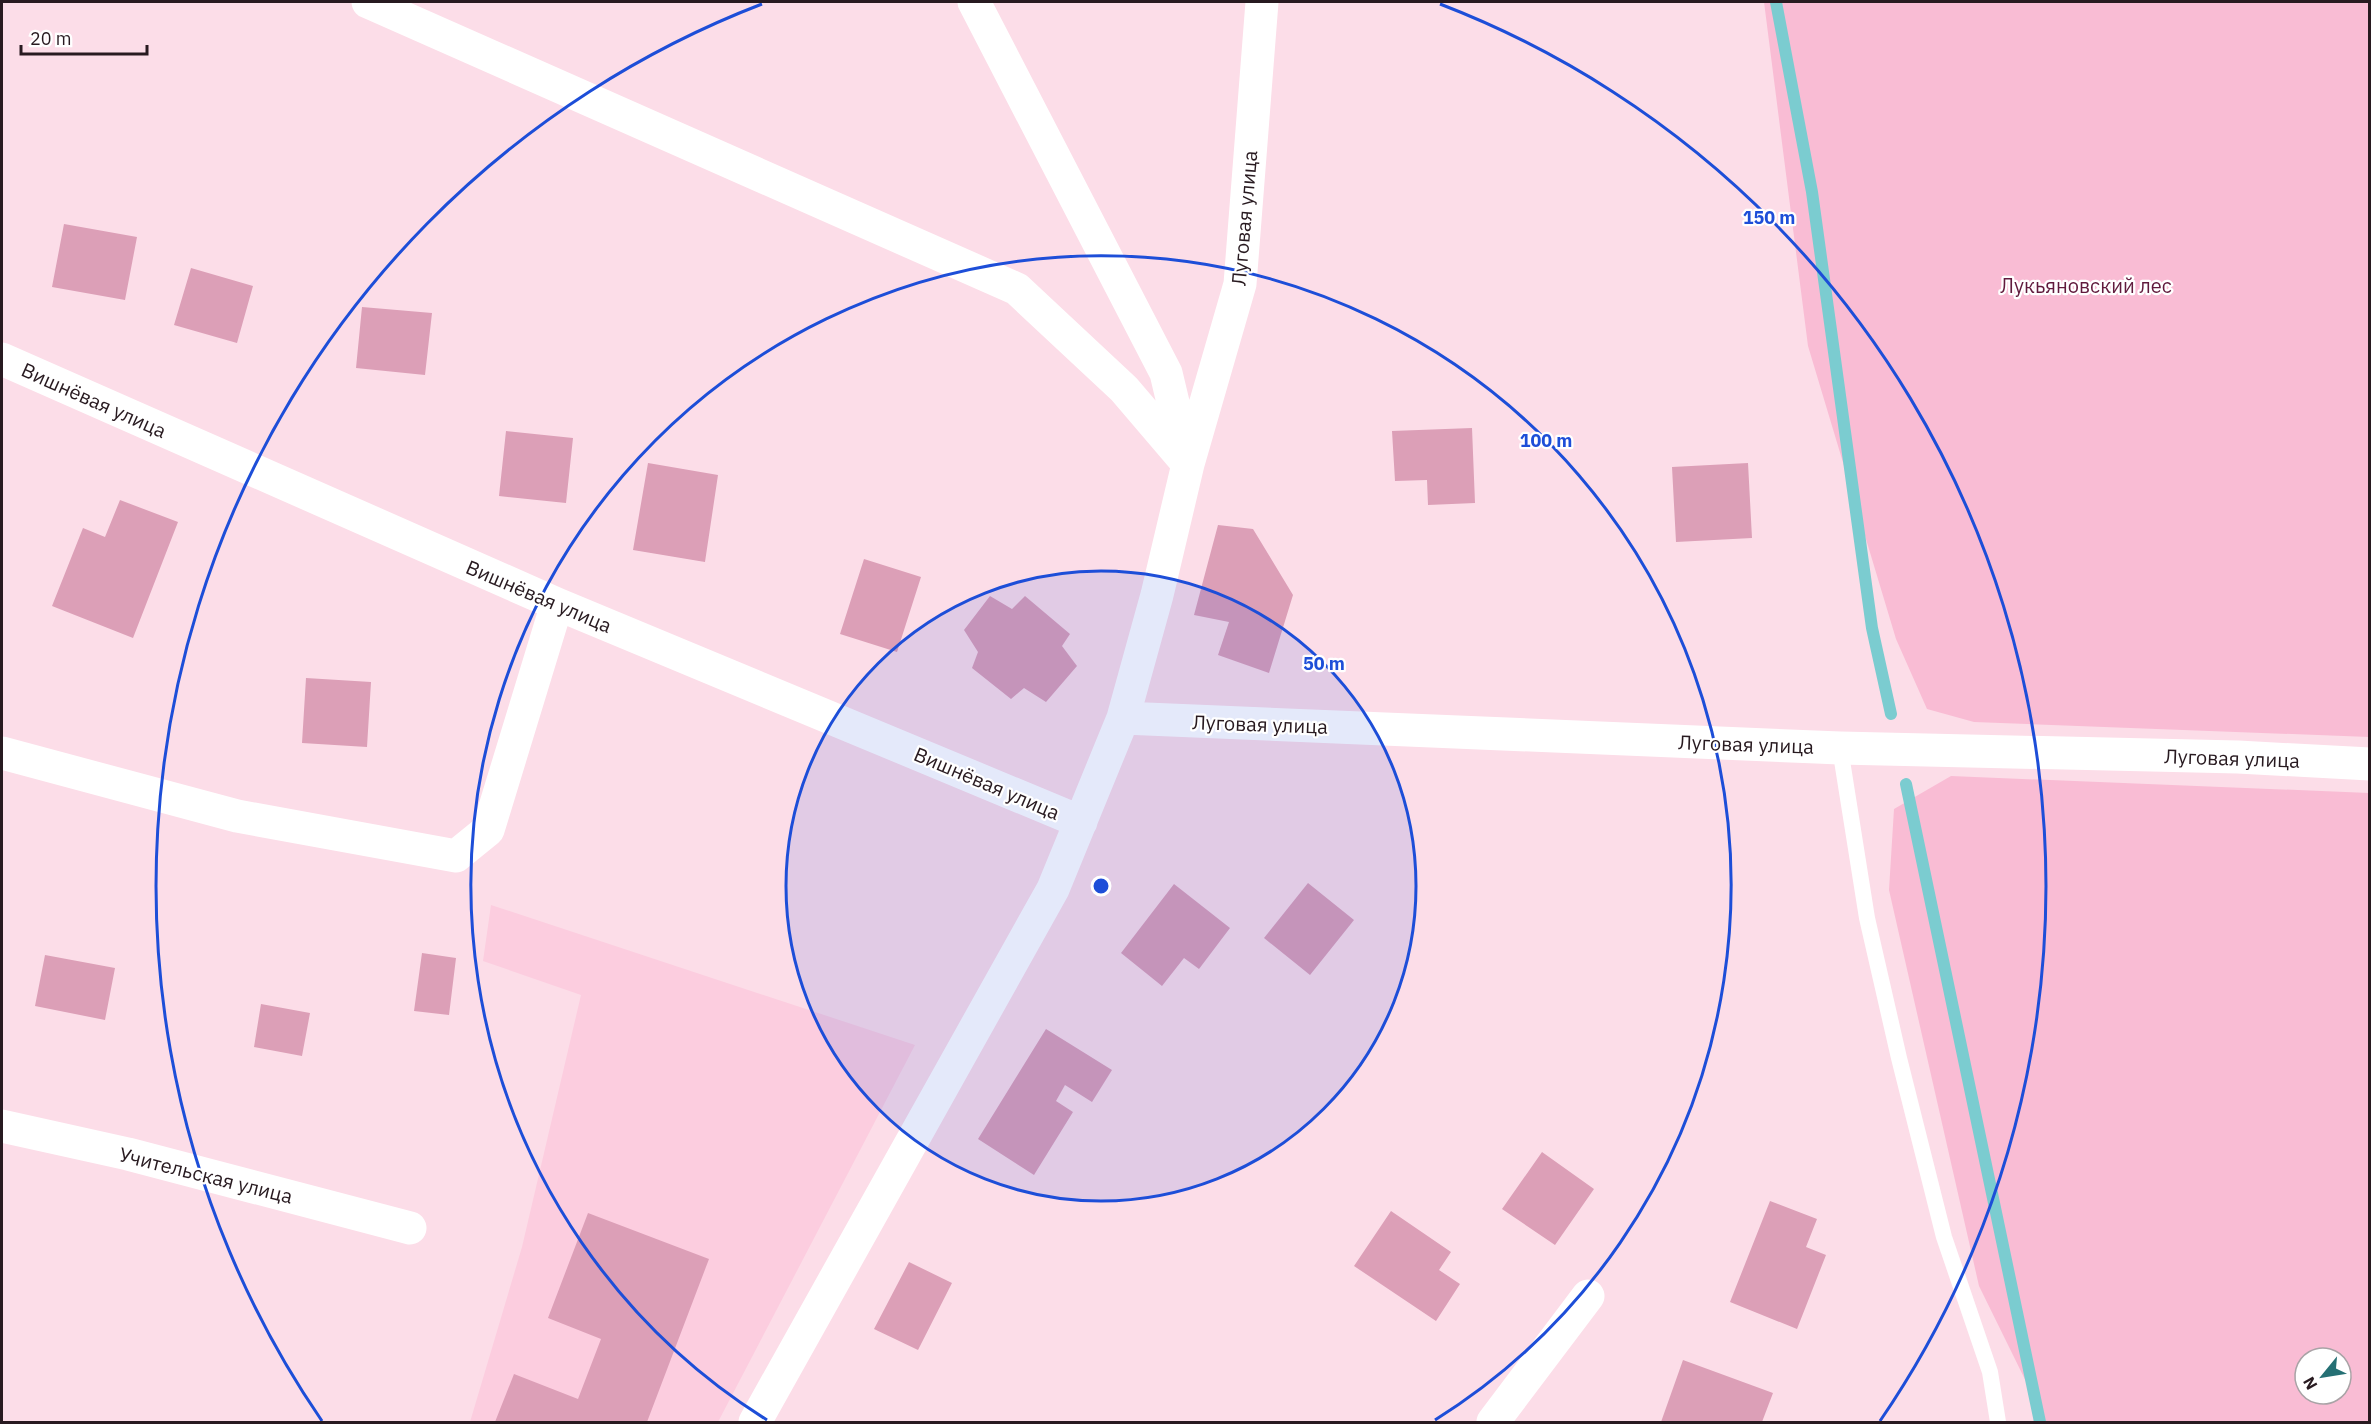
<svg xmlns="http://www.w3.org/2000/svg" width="2371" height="1424" font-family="'IBM Plex Sans',sans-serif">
<rect width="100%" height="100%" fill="#fcdde8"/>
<path fill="#fccddf" d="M491 905 915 1045 718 1422H470L522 1247 581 995 483 961Z"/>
<path fill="#f9bcd4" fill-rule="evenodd" d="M1764 2H2369V737L1974 722 1927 709 1896 639 1808 346Z
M1951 776 2369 793V1422H2046L1979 1286 1889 890 1894 809ZM2305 1358H2341V1394H2305Z"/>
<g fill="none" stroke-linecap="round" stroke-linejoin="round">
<path stroke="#7bccd0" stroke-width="12" d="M1776 2 1812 192 1872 628 1891 714
M1906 784 2040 1422"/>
</g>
<path fill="#dc9fb7" d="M64 224 137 237 125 300 52 287Z
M191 268 253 286 237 343 174 325Z
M362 307 432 313 425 375 356 368Z
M1472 428 1475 503 1428 505 1427 480 1395 481 1392 431Z
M506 431 573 438 566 503 499 496Z
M648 463 718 475 705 562 633 550Z
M1748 463 1752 538 1676 542 1672 467Z
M120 500 178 522 133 638 52 606 83 528 105 537Z
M1218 525 1253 529 1293 595 1269 673 1218 655 1229 622 1194 615Z
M864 559 921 577 897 652 840 634Z
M990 596 1012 609 1025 596 1070 634 1062 646 1077 666 1046 702 1024 688 1011 699 972 668 978 652 964 630Z
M306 678 371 682 367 747 302 743Z
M1308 883 1354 920 1310 975 1264 938Z
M1174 884 1230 928 1199 969 1184 958 1162 986 1121 953Z
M422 953 456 958 449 1015 414 1011Z
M45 955 115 968 105 1020 35 1006Z
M261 1004 310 1013 302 1056 254 1047Z
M1046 1029 1112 1070 1092 1102 1065 1085 1056 1101 1073 1112 1034 1175 978 1139Z
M1542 1152 1594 1189 1555 1245 1502 1209Z
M1770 1201 1817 1219 1806 1247 1826 1255 1797 1329 1730 1302Z
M1391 1211 1451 1252 1439 1270 1460 1284 1436 1321 1354 1266Z
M588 1213 709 1259 647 1422H495L514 1374 578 1399 601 1339 548 1318Z
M909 1262 952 1283 918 1350 874 1329Z
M1683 1360 1773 1393 1762 1422H1661Z"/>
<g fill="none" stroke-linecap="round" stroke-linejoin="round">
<path stroke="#fff" stroke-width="16" d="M1840 748 1867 918 1899 1058 1944 1237 1990 1372 1998 1422"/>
<path stroke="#fff" stroke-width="33" d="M368 2 1017 289 1124 389 1188 464
M974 2 1166 373 1186 457
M2 359 557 604 1081 822
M1123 718 1840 748 2238 757 2370 764
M2 753 237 816 456 856 488 830 557 604
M2 1126 128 1154 410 1228
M755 1422 1053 889 1123 718 1157 595 1188 464 1240 284 1262 2
M1493 1422 1588 1296"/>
</g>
<circle cx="1101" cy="886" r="315" fill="#1d4ed8" fill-opacity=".12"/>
<g fill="none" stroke="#1d4ed8" stroke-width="3">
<circle cx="1101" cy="886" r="315"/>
<path d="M767 1420A630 630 0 1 1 1435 1420"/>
<path d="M322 1421A945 945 0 0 1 762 4M1440 4A945 945 0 0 1 1880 1421"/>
</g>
<g text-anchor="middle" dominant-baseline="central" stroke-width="4.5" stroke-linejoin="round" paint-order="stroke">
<g font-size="20" fill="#281a20" stroke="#fff">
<text transform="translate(1244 218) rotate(-85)">Луговая улица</text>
<text transform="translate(94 400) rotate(24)">Вишнёвая улица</text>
<text transform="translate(539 596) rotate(23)">Вишнёвая улица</text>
<text transform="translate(1260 724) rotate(2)">Луговая улица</text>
<text transform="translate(1746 744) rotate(2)">Луговая улица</text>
<text transform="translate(2232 758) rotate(2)">Луговая улица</text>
<text transform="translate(987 783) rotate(23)">Вишнёвая улица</text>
<text transform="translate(206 1175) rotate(14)">Учительская улица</text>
</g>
<g font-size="20" fill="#611a3d" stroke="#fff">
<text x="2086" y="285">Лукьяновский лес</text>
</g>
</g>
<circle cx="1101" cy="886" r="9" fill="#1d4ed8" stroke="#fff" stroke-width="3"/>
<g font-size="18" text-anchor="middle" font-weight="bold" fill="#1d4ed8" stroke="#fff" stroke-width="4.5" stroke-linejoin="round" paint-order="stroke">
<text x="1769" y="224">150 m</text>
<text x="1546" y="447">100 m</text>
<text x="1324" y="670">50 m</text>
</g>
<rect width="2371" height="1424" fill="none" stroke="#281a20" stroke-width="6"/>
<g transform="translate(2323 1376) rotate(240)"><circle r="28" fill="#ffffff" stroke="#a9a3a6" stroke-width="1.5"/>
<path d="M0-4.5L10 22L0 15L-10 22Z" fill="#257074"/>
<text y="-9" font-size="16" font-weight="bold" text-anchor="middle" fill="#281a20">N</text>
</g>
<path d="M21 45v9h126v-9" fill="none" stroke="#281a20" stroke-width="3"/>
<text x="30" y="45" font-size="18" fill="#281a20" stroke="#ffffff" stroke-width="4.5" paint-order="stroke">20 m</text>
</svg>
